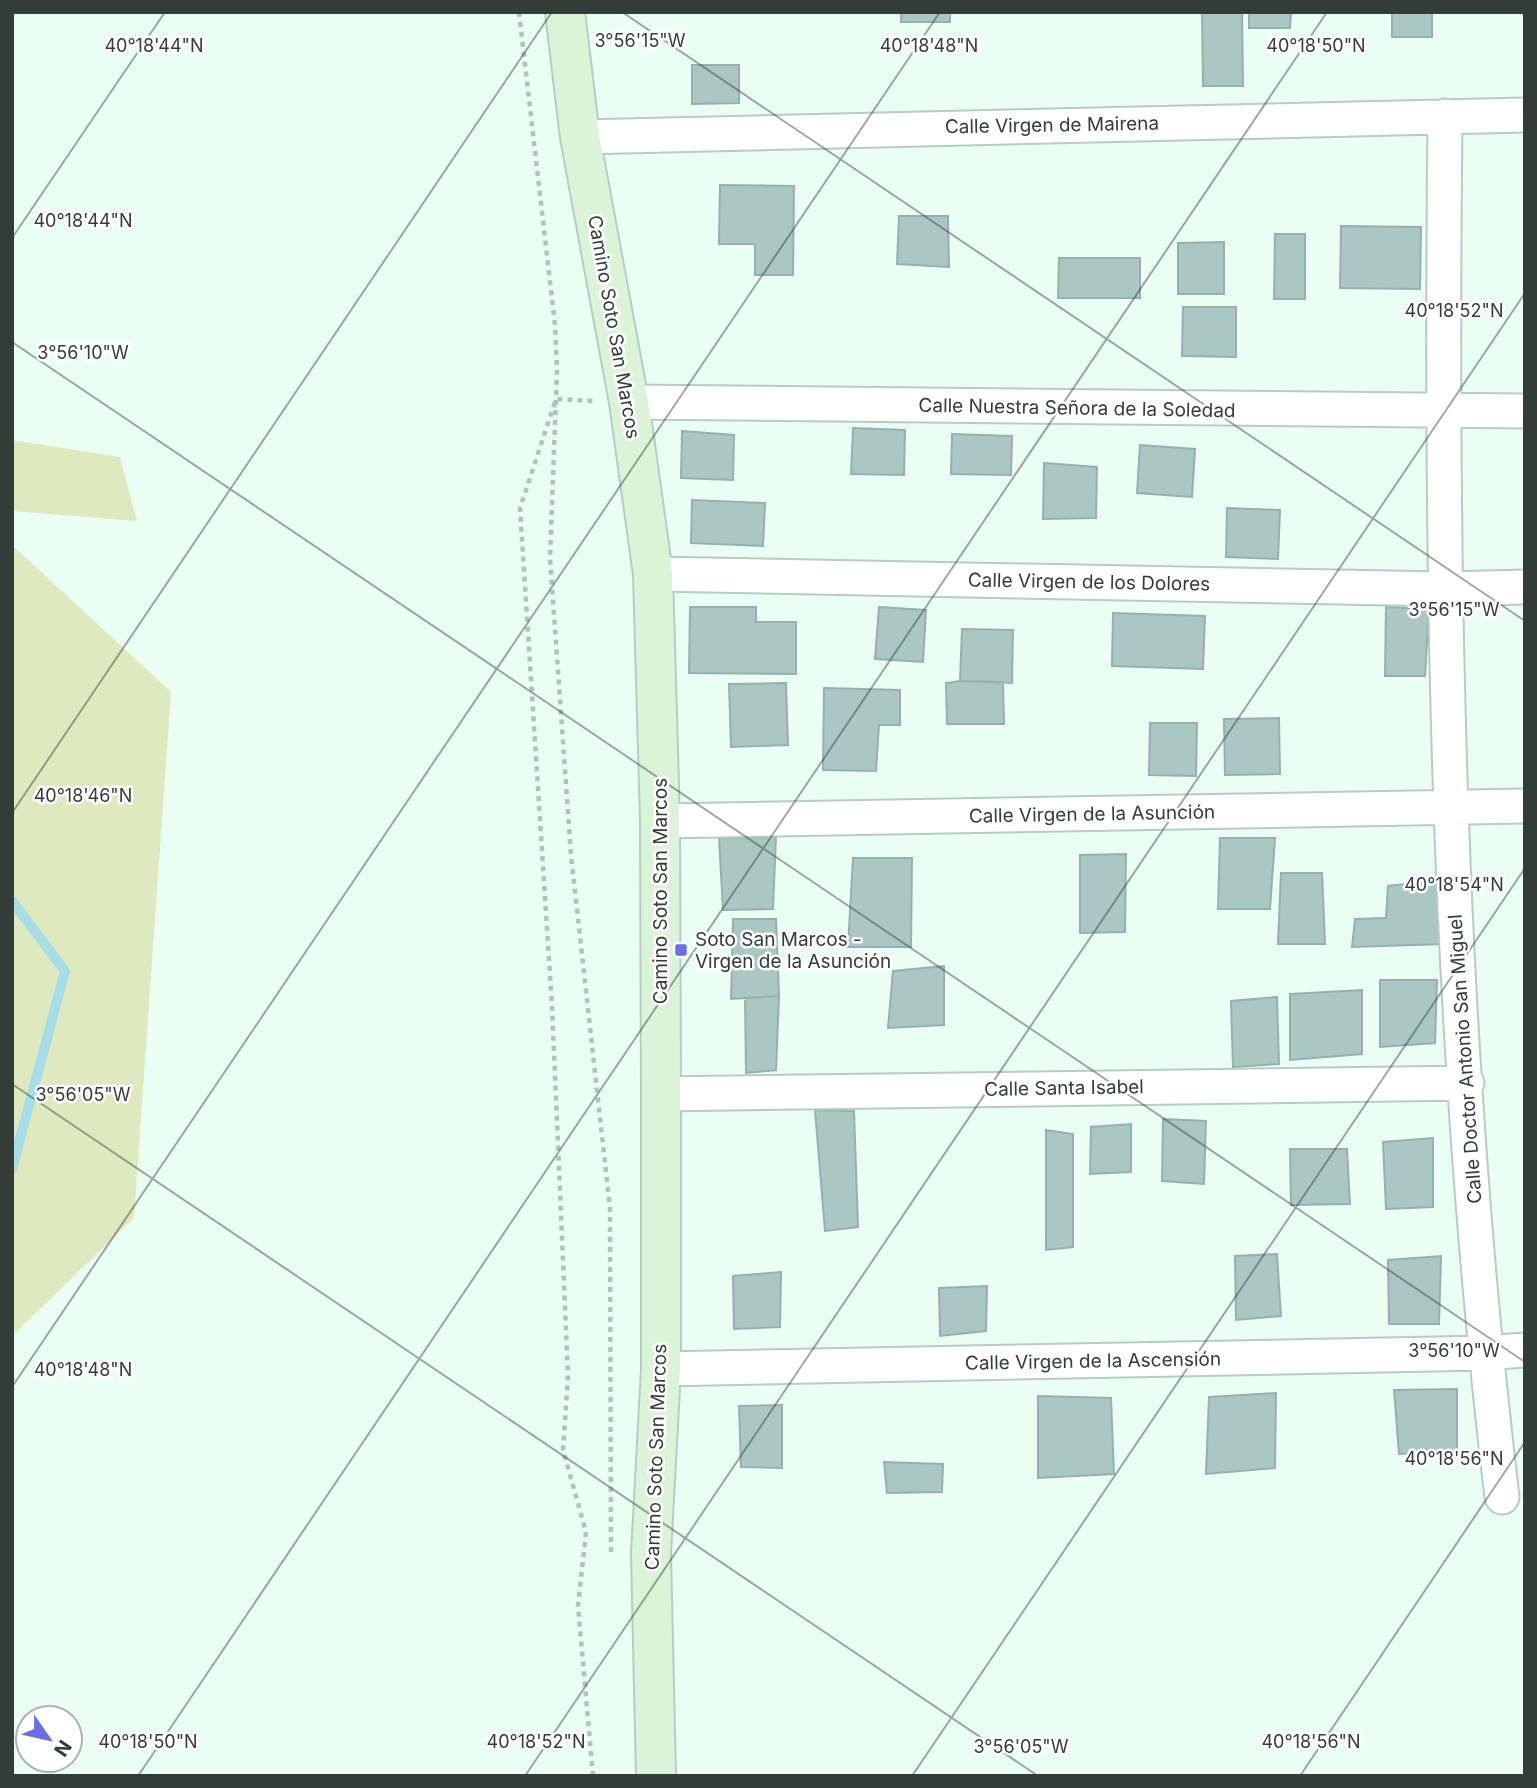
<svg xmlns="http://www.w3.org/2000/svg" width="1537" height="1788" font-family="Inter,sans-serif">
<rect width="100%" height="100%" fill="#eafef4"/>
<path fill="#dee9bf" d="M12 440 120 457 137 521 12 511Z
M12 545 171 692 134 1218 12 1336Z"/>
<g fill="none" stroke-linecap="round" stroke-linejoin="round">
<path stroke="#a7dde6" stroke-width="10" d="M12 901 65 971 12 1169"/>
</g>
<path fill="#aac7c3" stroke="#94b1ad" stroke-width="2" d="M901 12H950V22H901Z
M1202 12H1242L1243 86H1203Z
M1249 12H1291L1290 28H1249Z
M1392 12H1432V37H1392Z
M692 65H739V103L692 104Z
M720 185 794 186 793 275H755V244H719Z
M899 216H948L949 267 897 264Z
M1341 226 1421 227 1420 289 1340 288Z
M1275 234H1305V299H1274Z
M1224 242V294H1178V243Z
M1059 258H1140V298H1058Z
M1183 307H1236V357L1182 356Z
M853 428 905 430 904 475 851 474Z
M682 431 734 435 733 480 681 478Z
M952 434 1012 436 1011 475 951 474Z
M1140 445 1195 449 1192 497 1137 493Z
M1044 463 1097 467 1096 518 1043 519Z
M692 500 765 503 763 546 691 543Z
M1227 508 1280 510 1278 559 1226 557Z
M690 607H756V622H796V674L689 673Z
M879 607 926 610 923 662 875 659Z
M1386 607 1429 609 1425 676H1385Z
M1113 613 1205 616 1203 669 1112 666Z
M962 629 1013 630 1012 683 960 681Z
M960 681 1003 682 1004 724H947L946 683Z
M786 683 788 745 731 747 729 684Z
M824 688 900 690V725H879L876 771 823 770Z
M1279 718 1280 774 1225 775 1224 719Z
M1150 723H1197L1196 776 1149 775Z
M776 837 773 909 723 910 719 838Z
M1220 838H1275L1270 909H1218Z
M1126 854 1125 932 1080 933V855Z
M853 858H912L911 947H848Z
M1281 873H1322L1325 944H1278Z
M1442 880 1444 944 1352 947 1355 919 1386 918 1388 886Z
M733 919H776L779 996 731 999Z
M944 966V1025L888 1028 893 971Z
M1380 980H1437L1435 1043 1380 1047Z
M1362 990V1054L1290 1060V994Z
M779 996 776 1070 746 1073 745 998Z
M1277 997 1279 1064 1233 1067 1231 1001Z
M815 1110 854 1111 858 1227 825 1231Z
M1163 1119 1206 1121 1204 1184 1162 1181Z
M1131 1124V1172L1090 1174 1091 1127Z
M1046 1130 1073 1134V1247L1046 1250Z
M1433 1138V1207L1386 1209 1383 1142Z
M1290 1149H1347L1350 1204 1291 1205Z
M1277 1254 1281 1316 1236 1320 1235 1256Z
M1441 1256 1439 1324H1389L1388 1260Z
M781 1272 780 1327 734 1329 733 1276Z
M987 1286 986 1331 940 1336 939 1288Z
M1457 1389V1452L1399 1454 1394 1390Z
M1276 1393 1275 1468 1206 1474 1209 1397Z
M1038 1396 1111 1398 1114 1474 1038 1478Z
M782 1405V1468L741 1467 739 1406Z
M884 1462 943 1464 942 1492 887 1493Z"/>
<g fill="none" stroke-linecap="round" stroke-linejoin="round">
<defs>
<path id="street" d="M1445 116C1440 576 1447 1039 1502 1497
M580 137 1525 115
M629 402 1525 411
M653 574 1445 589 1525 587
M660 821 1525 806
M661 1094 1467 1083
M661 1369 1485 1353 1525 1350"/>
<path id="secondary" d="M565 12 580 137 629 402 653 574 660 821 661 1094V1369L651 1554 656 1776"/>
</defs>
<use href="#street" stroke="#b5cec1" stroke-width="37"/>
<use href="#secondary" stroke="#b5cec1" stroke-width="42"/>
<path stroke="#b1c2b9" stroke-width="4.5" stroke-dasharray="5 5" stroke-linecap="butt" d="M519 12 555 325 557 370 550 558 571 855 610 1208 611 1555
M593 1776 578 1606 586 1532 563 1450 568 1376 552 1006 520 508 556 399 594 401"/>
<use href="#street" stroke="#fff" stroke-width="33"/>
<use href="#secondary" stroke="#dbf4d8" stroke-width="38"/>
</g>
<path fill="none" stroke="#333d38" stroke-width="2" stroke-opacity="0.45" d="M622 12 1525 621M12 238 165 12M12 342 1525 1362M12 813 552 12M12 1084 1038 1776M12 1387 940 12M138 1776 1327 12M525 1776 1525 293M912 1776 1525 868M1300 1776 1525 1442"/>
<rect fill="#686fe8" stroke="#fff" stroke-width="2.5" x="674" y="943" width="14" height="14" rx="3.5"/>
<g text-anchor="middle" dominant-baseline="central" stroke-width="5" stroke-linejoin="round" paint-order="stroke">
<g font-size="19" fill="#333d38" stroke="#fff">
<text transform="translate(1052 125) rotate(-1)">Calle Virgen de Mairena</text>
<text transform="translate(614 327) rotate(80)">Camino Soto San Marcos</text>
<text transform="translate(1077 408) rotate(1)">Calle Nuestra Señora de la Soledad</text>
<text transform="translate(1089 582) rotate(1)">Calle Virgen de los Dolores</text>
<text transform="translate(1092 814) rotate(-1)">Calle Virgen de la Asunción</text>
<text transform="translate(660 891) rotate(-90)">Camino Soto San Marcos</text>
<text transform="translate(1465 1059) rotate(-94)">Calle Doctor Antonio San Miguel</text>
<text transform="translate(1064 1088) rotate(-1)">Calle Santa Isabel</text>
<text transform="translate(1093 1361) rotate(-1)">Calle Virgen de la Ascensión</text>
<text transform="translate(656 1457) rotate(-88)">Camino Soto San Marcos</text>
</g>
<g font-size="19" fill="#333d38" stroke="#fff" text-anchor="start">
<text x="695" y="939">Soto San Marcos -<tspan x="695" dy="22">Virgen de la Asunción</tspan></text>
</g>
</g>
<g font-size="18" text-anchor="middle" fill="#333d38" stroke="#fff" stroke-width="5" stroke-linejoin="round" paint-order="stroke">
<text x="640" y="47">3°56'15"W</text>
<text x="154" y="52">40°18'44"N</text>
<text x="929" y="52">40°18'48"N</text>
<text x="1316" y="52">40°18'50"N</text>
<text x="83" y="227">40°18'44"N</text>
<text x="1454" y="317">40°18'52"N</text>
<text x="83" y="359">3°56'10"W</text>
<text x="1454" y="616">3°56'15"W</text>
<text x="83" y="802">40°18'46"N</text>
<text x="1454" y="891">40°18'54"N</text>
<text x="83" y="1101">3°56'05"W</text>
<text x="1454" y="1357">3°56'10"W</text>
<text x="83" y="1376">40°18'48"N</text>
<text x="1454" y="1465">40°18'56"N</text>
<text x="148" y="1748">40°18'50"N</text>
<text x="536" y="1748">40°18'52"N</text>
<text x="1311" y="1748">40°18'56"N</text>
<text x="1021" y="1753">3°56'05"W</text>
</g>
<rect width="1537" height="1788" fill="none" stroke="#333d38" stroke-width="28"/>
<g transform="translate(49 1739) rotate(124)"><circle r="33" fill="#ffffff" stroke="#adb1af" stroke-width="2"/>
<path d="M0-5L12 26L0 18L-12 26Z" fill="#686fe8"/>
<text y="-10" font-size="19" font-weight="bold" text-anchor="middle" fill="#333d38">N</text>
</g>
</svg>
